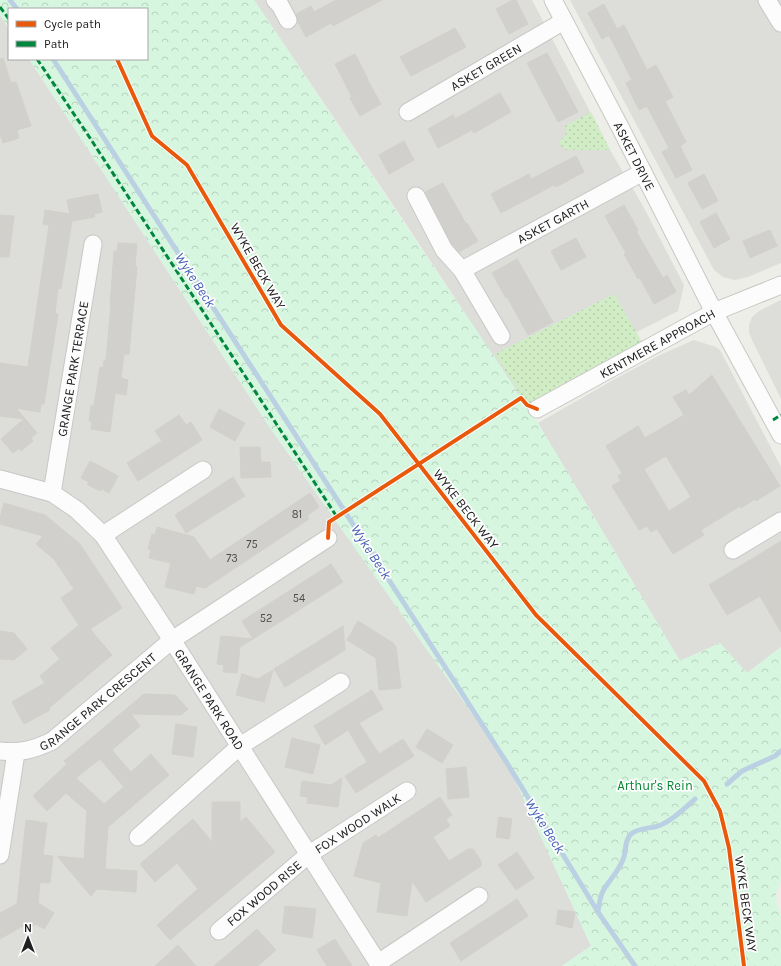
<svg xmlns="http://www.w3.org/2000/svg" width="781" height="966" font-family="Karla,sans-serif">
<defs>
<pattern id="grass-dots" width="8" height="8" patternUnits="userSpaceOnUse"><rect width="8" height="8" fill="#d1edc6"/><path d="M2 2h.1M6 6h.1" fill="none" stroke="#b3cbaa" stroke-width="1.8" stroke-linecap="round"/></pattern>
<pattern id="park-crowns" width="20" height="18" patternUnits="userSpaceOnUse"><rect width="20" height="18" fill="#d6f6df"/><path d="M2 6a3 3 0 1 1 6 0M12 15a3 3 0 1 1 6 0" fill="none" stroke="#b7d3bf"/></pattern>
</defs>
<rect width="100%" height="100%" fill="#eeeee9"/>
<path fill="#ddddda" d="M254 0H532L610 150 643 206 684 285 678 311 629 336 521 398 402 218Z
M570 0H781V263L748 277 735 280 723 277 714 270Z
M0 15 9 29V59H29L268 425 507 763 591 946 562 966H0Z
M781 300V399L753 342 749 333V325L752 317 759 311Z
M694 340 716 347 720 350 781 467V647L747 673 720 643 680 661 538 423 615 379 662 354Z"/>
<path fill="url(#grass-dots)" d="M591 112 610 150H566L558 143 567 133 565 126Z
M614 294 646 349 537 409 527 405 495 354Z"/>
<path fill="url(#park-crowns)" d="M0 0H254L532 413 680 661 720 643 747 673 781 647V881L776 894 777 904 781 915V966H562L591 946 507 763 268 425 29 59H147V9H9V29L0 15Z"/>
<g fill="none" stroke-linecap="round" stroke-linejoin="round">
<path stroke="#bbd1e3" stroke-width="5" d="M10 0 17 9
M53 59 507 763 598 912 635 966
M727 784 742 771 775 756 781 751
M598 912C599 905 600 897 603 891 610 879 620 870 624 857 626 850 625 839 631 834 639 827 652 829 661 825 674 819 684 809 695 799"/>
</g>
<path fill="#d1d0cc" stroke="#d2d0ca" fill-rule="evenodd" d="M336 0H382L333 26 331 23 306 37 298 22 296 14 311 6 314 12Z
M513 0H516L528 24 509 34 496 9Z
M604 4 617 29 624 25 647 70 656 65 673 97 665 101 686 142 680 146 692 170 676 178 662 152 669 148 647 106 639 110 626 83 632 80 609 35 602 39 588 13Z
M455 28 466 47 411 76 400 57Z
M547 53 578 112 558 122 527 63Z
M355 54 368 79H367L381 104 360 116 350 98 352 97 335 64Z
M3 58 11 83 16 82 31 126 17 130 19 138 3 143 0 134V59Z
M500 93 511 112 474 133 472 130 438 148 428 129 453 115 455 119Z
M404 141 414 160 389 174 379 155Z
M576 156 584 172 556 187 554 185 501 213 491 194 529 174 531 179Z
M704 174 718 201 702 209 688 183Z
M443 183 466 224 467 223 478 241 459 252 452 244 425 192Z
M98 194 102 212 94 214 95 217 72 221 61 289 58 288 55 313 58 314 44 404H41L40 412 16 408 37 433 31 438 33 441 21 451 19 448 13 453 1 439 24 419 0 416V363L28 367 49 225 43 224 45 210 70 214 67 200Z
M624 205 638 230 636 231 663 278 667 275 676 292 654 304 640 278 638 279 624 254 626 253 605 216Z
M716 213 730 239 714 248 700 222Z
M0 215 14 216 9 257H0Z
M770 230 777 246 750 258 743 241Z
M576 238 586 257 561 270 551 251Z
M118 243 137 244 135 266 137 267 129 354H124L121 378 128 380 126 395 115 393 110 432 91 429 92 422 89 421 91 406H94L100 367 103 368 104 360H106L111 306H110L114 251H117Z
M517 259 553 322 528 335 507 297 506 298 492 273Z
M712 375 780 486 756 501 755 499 741 508 740 506 701 530 704 535 673 554 657 529 651 532 647 526 639 530 612 486 621 481 618 476 622 473 606 446 638 426 645 438 684 415 673 397 686 390 689 395ZM666 456 691 497 669 511 644 469Z
M219 409 245 423 235 441 210 427Z
M179 415 186 425 191 422 202 440 138 481 127 463 162 441 155 431Z
M240 447H260L261 462H270L271 477 241 478Z
M90 461 118 476 109 493 102 489 101 491 94 488 87 484 89 482 81 478Z
M233 477 245 496 186 533 175 515Z
M310 493 319 507 307 516 309 519 205 588 196 586 194 594 165 587 171 563 149 558 151 550 148 549 150 542 152 534 155 535 157 527 194 537 210 560Z
M4 503 45 515 80 544 122 608 90 629 112 655 49 708 50 710 24 724 12 702 45 683 40 676 60 659 51 648 79 625 61 598 74 589 54 559 36 544 43 536 0 524V518Z
M781 541V632L760 596 727 615 709 585Z
M331 564 343 582 253 639 242 621Z
M358 621 393 643 396 647 401 688 379 690 376 658 347 640Z
M343 626 345 650 285 687 274 669Z
M0 631 14 633 27 649 14 660 0 659Z
M221 636 253 639 240 647 237 673 223 672 224 665 217 664Z
M273 670 264 702 236 695 242 674 258 679Z
M372 690 383 709 359 723 379 754 403 739 414 756 356 793 345 776 367 762 348 730 325 745 314 726Z
M144 694 175 695 188 709 181 715 131 714 140 726 112 750 131 772 151 754 169 775 108 827 105 869 137 871 136 892 97 889 91 896 57 856 84 859 87 811 66 793 47 811 33 796 67 764 64 761ZM100 759 124 787 104 804 76 778Z
M176 724 197 727 193 757 172 754Z
M427 729 453 745 442 763 416 747Z
M292 738 320 745 313 774 285 767Z
M466 767 469 797 448 799 446 769Z
M342 778 338 807 307 803 308 797 300 796 302 781 331 785Z
M440 797 452 815 446 819 450 826 433 837 449 861 468 849H473L481 861V866L426 902 412 881 407 916 377 912 381 883 354 876 363 843 376 835 378 838Z
M212 802H240V822L246 817 275 852 170 940 157 925 198 889 177 863 155 882 140 864 193 819 212 842Z
M499 817 512 819 509 839 496 837Z
M26 820 47 823 43 855 53 856 50 883 40 882 38 903 54 913 44 929 36 924 25 930 23 926 0 939V913L17 904Z
M517 852 534 878 516 890 498 865Z
M517 899 528 916 461 961 450 943Z
M285 906 316 909 312 938 282 933Z
M558 910 575 912 572 928 556 924Z
M257 929 276 950 258 966H214Z
M335 939 352 966H327L325 963 317 950Z
M178 945 196 966H155Z"/>
<g fill="none" stroke-linecap="round" stroke-linejoin="round">
<defs>
<g id="minor">
<path d="M275 0 280 5 288 20"/>
<path id="s1" d="M553 0 620 127 714 312 781 435"/>
<path d="M767 0 781 23"/>
<path id="s2" d="M408 112 564 21"/>
<path id="s3" d="M416 196 444 250 462 270 643 172"/>
<path d="M462 270 501 336"/>
<path id="s4" d="M537 409 714 312 781 285"/>
<path id="s5" d="M0 479 52 493 77 510 103 535 172 640 380 966"/>
<path id="s6" d="M52 493 93 244"/>
<path d="M103 535 203 470"/>
<path d="M733 550 781 521"/>
<path id="s7" d="M0 751C21 753 33 750 52 741L172 640 328 538"/>
<path d="M138 837 240 746 341 682"/>
<path d="M0 855 16 753"/>
<path id="s8" d="M219 931 308 855 407 791"/>
<path d="M378 963 479 896"/>
</g>
</defs>
<use href="#minor" stroke="#c7c7c5" stroke-width="19"/>
<use href="#minor" stroke="#fcfcfc" stroke-width="17"/>
<path stroke="#00873e" stroke-width="3" stroke-dasharray="6 3" stroke-linecap="butt" d="M0 7 9 19
M37 59 88 135 337 517
M773 420 781 415"/>
<defs>
<path id="cycleway" d="M117 59 152 136 187 165 281 325 380 414 536 615 704 781 720 811 729 848 744 966
M328 538 329 522 521 398 527 405 537 409"/>
</defs>
<use href="#cycleway" stroke="#fff" stroke-width="6"/>
<use href="#cycleway" stroke="#e8590c" stroke-width="4"/>
</g>
<g text-anchor="middle" dominant-baseline="central" stroke-width="3.5" stroke-linejoin="round" paint-order="stroke">
<g font-size="11" fill="#4c4c4b">
<text x="297" y="514">81</text>
<text x="252" y="544">75</text>
<text x="232" y="558">73</text>
<text x="299" y="598">54</text>
<text x="266" y="618">52</text>
</g>
<g font-size="13" fill="#202020" stroke="#fff">
<text stroke="none"><textPath href="#s2" startOffset="90">ASKET GREEN</textPath></text>
<text stroke="none"><textPath href="#s1" startOffset="176">ASKET DRIVE</textPath></text>
<text stroke="none"><textPath href="#s3" startOffset="191">ASKET GARTH</textPath></text>
<text transform="translate(258 266) rotate(60)">WYKE BECK WAY</text>
<text stroke="none"><textPath href="#s4" startOffset="137">KENTMERE APPROACH</textPath></text>
<text stroke="none"><textPath href="#s6" startOffset="126">GRANGE PARK TERRACE</textPath></text>
<text transform="translate(466 509) rotate(52)">WYKE BECK WAY</text>
<text stroke="none"><textPath href="#s5" startOffset="316">GRANGE PARK ROAD</textPath></text>
<text stroke="none"><textPath href="#s7" startOffset="114">GRANGE PARK CRESCENT</textPath></text>
<text stroke="none"><textPath href="#s8" startOffset="176">FOX WOOD WALK</textPath></text>
<text stroke="none"><textPath href="#s8" startOffset="59">FOX WOOD RISE</textPath></text>
<text transform="translate(746 904) rotate(82)">WYKE BECK WAY</text>
</g>
<g font-size="13" fill="#068732" stroke="#fff">
<text x="655" y="785">Arthur's Rein</text>
</g>
<g font-size="14" font-style="italic" fill="#4662b6" stroke="#fff">
<text transform="translate(195 280) rotate(57)">Wyke Beck</text>
<text transform="translate(371 552) rotate(57)">Wyke Beck</text>
<text transform="translate(545 826) rotate(58)">Wyke Beck</text>
</g>
</g>
<rect x="8" y="8" width="140" height="52" fill="#ffffff" stroke="#a6a6a6"/>
<rect x="16" y="21" width="20" height="6" fill="#e8590c" stroke="#a6a6a6"/>
<text x="44" y="28" font-size="12" fill="#202020">Cycle path</text>
<rect x="16" y="41" width="20" height="6" fill="#00873e" stroke="#a6a6a6"/>
<text x="44" y="48" font-size="12" fill="#202020">Path</text>
<g transform="translate(28 938)" stroke="#ffffff" stroke-width="3" paint-order="stroke">
<path d="M0-3L7 15L0 10L-7 15Z" fill="#202020"/>
<text y="-6" font-size="11" font-weight="bold" text-anchor="middle" fill="#202020">N</text>
</g>
</svg>
